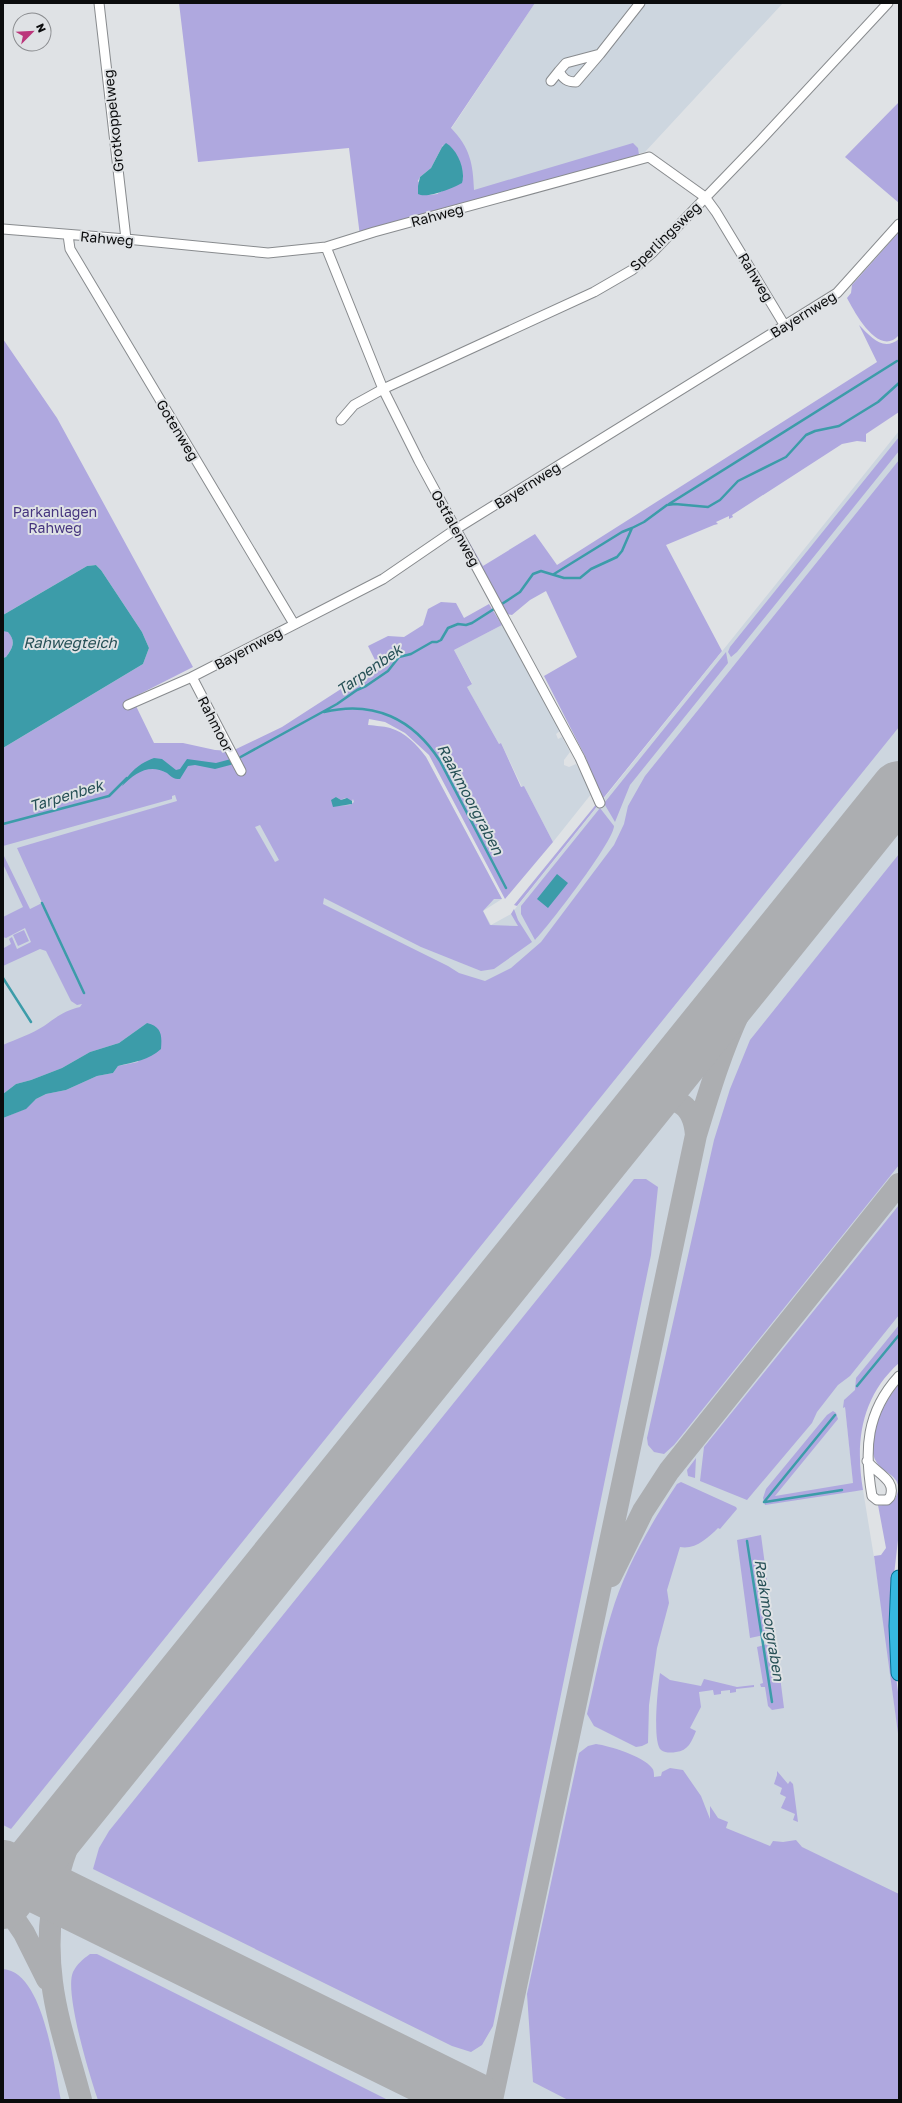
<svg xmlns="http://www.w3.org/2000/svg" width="902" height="2103" font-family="'Golos Text',sans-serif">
<rect width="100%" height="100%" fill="#dfe2e5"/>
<path fill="#cdd6df" d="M535 3H783L645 152 472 193 449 132Z
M899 431V1340L845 1406 854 1491 863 1490 880 1594 899 1741V2100H3V839L174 791 175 796 350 722 390 728 404 735 418 747 426 757 502 899 483 911 491 925 511 914Z
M502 625 560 731 556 734 558 739 562 737 570 752 564 760V765L569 767 576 764 592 793 553 842 524 786 522 787 501 743 499 744 467 687 472 683 454 650Z"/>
<path fill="#afa8df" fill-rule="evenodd" d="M179 3H535L451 128C470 148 473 163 474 190L633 143 638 148 639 155 414 217 360 236 349 148 198 162ZM443 145 462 168 463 179 437 194 429 195 418 181 420 177 431 168Z
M899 102V203L845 157Z
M899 232V335C879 358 855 313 847 298L851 293 852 285Z
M859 325C871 337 883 352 899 339V412L866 434V442L857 441 842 444 732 515 733 517 729 519V516L716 522 718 524 714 525 666 545 722 651 601 801 585 761 587 760 544 676 577 657 546 591 530 600 512 615 507 614 465 542 468 540 483 566 535 534 557 565 877 362Z
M3 339 57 418 193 667 124 702 127 710 136 706 154 743H183L215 750 232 751 282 727 344 687 379 668 368 646 388 636 404 637 423 625 428 609 441 602 456 603 464 618 489 604 502 625 454 650 472 684 467 687 499 744 501 743 521 787 524 786 553 842 505 899 429 755 405 733 385 722 369 719 368 725C375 726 383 726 390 728 405 732 417 745 426 757L502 899H494L483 911 490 925 518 926 511 914 514 909 518 920 532 942 494 969 481 971 421 947 324 898 323 904 448 966 459 973 485 981 511 968 541 942 614 845 624 824 628 806 645 776 899 460V727L11 1829 3 1825V1118L25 1109 36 1099 46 1094 66 1090 97 1076 113 1073 118 1066 138 1062 147 1023 119 1043 90 1052 62 1068 31 1080 16 1084 3 1094V1045C16 1039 32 1034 44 1026 57 1017 63 1011 80 1007L82 1004 77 1005 71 1001 46 951 40 949 3 966V945L4 948 11 944 9 939 12 937 17 949 31 942 25 928 6 938 3 937V917L23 907 3 864V854L30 909 42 903 17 848 177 801 175 795 172 796V799L3 846V748L143 664 149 648 142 632 101 570 96 565 87 566 3 615ZM336 797 341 800 345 798 352 801 353 799 354 802 350 805 336 806ZM260 825 279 860 275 862 255 827Z
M899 437V451L737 652 731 657 728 652 730 647Z
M3 631H8C16 641 13 648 6 657L3 658Z
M726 652 728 663 630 785 615 822 605 805V802Z
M598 802 599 804 517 906 514 905Z
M600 808 614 826C614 841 548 927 535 940L521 914V906Z
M899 854V1165L674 1445 664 1454 654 1452 648 1445 647 1438 714 1140 730 1089 750 1040Z
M24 930 29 941 18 946 13 935Z
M634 1179H646L658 1187 651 1255 493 2026 482 2045 471 2052 452 2046 93 1869 99 1848 109 1831Z
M899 1205V1315L850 1376 838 1385 817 1412 812 1423 747 1500 700 1481 704 1447Z
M899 1325V1363C861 1397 855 1442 863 1490L765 1505 763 1498 766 1489 827 1415 833 1411 836 1413 838 1419 775 1496 853 1483 845 1407 843 1408 844 1400 855 1390 856 1378Z
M899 1384V1531L894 1575 895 1668 899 1700V1741L874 1556 881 1555 886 1548 878 1505C890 1507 900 1497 898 1485 896 1475 882 1471 877 1463 862 1441 885 1401 899 1384Z
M696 1458 695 1478 688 1476 687 1470Z
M681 1482 736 1507 737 1509 720 1529 718 1528C708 1538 695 1550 680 1547L667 1590 669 1603 657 1648 649 1705 648 1743 642 1746 636 1747 594 1726 587 1714C595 1681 601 1647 611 1615 625 1568 650 1525 677 1484Z
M761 1535 774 1633 750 1638 737 1540Z
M767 1644 776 1645 784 1708 772 1710 768 1706 765 1687H761L760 1684 763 1683 757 1647Z
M660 1673 670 1680 701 1686 704 1679 737 1687 754 1685V1687L736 1689V1692L730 1693V1690L721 1691V1694L714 1695 713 1690 699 1692 701 1707 690 1728 696 1731C692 1741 688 1751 676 1752 671 1753 665 1753 661 1750 652 1743 658 1686 660 1673Z
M596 1744C610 1746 643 1756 652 1768 654 1770 654 1774 654 1777L661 1776 662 1772 670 1768 683 1770 701 1796 710 1819V1806L718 1818 728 1822 726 1828 770 1846 773 1841 783 1842 796 1840 802 1847 899 1894V2100H568L533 2082 527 1994 579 1753 588 1746Z
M777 1771 788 1784 790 1781 793 1784 798 1822 793 1820 795 1814 781 1808 786 1797 780 1794 782 1788 774 1784 777 1775Z
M90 1954H97L388 2100H98C90 2077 64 1992 73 1972 77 1964 83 1959 90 1954Z
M3 1969C44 1972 54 2068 61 2100H3Z"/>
<path fill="#3c9ca9" d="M446 143C458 150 466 171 462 183 453 188 427 199 418 194V186L420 177 431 168 442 147Z
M96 565 101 570 142 632 149 648 143 664 3 748V658L6 657C13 648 16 641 8 632L3 631V615L87 566Z
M154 758 162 759 176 770 180 769 187 759 216 763 231 759 234 764 215 769 195 765 188 766 180 779C173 779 172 777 167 773 149 763 135 773 122 786 129 772 140 763 154 758Z
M336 797 341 800 347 798 352 801V804L333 807 331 800Z
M557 874 568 883 548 908 537 899Z
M147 1023C162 1027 162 1035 161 1049 149 1060 134 1062 118 1066L113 1073 97 1076 66 1090 46 1094 36 1099 26 1109 3 1118V1094L16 1084 31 1080 62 1068 90 1052 119 1043Z"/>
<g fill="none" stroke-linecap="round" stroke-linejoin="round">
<path stroke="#3c9ca9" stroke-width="2.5" d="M669 504 897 361
M554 574 622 532 632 528
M324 712C374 700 413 719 440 761L506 888
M237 759 337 704 357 690 366 686 388 671 399 657 411 654 432 642H437L441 640 448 628 458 624 466 625 472 623 511 598 520 592 533 574 541 571 564 578H580L591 569 617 557 622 551 632 528 644 522 667 505 675 504 708 507 720 500 738 481 786 457 806 435 815 431 839 426 878 402 899 383
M3 824 109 796 127 778
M42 903 84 993
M3 978 31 1022
M857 1386 899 1335
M764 1502 835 1415
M765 1502 842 1490
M747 1541 772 1702"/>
<path stroke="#acaeb1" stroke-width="22" d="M642 1107C671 1093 693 1100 696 1135
M611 1576 643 1511 669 1471 899 1184
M3 1875 31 1856 61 1830
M3 1902 24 1933 47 1979
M81 2100C71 2061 57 2022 52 1982 42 1907 63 1835 107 1773
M492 2100 696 1135C709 1092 722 1049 741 1009 762 969 789 932 815 894"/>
<path stroke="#acaeb1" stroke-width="56" d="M3 1868 474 2100
M3 1901 899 789"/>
<defs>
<path id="minor" d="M99 3 126 239
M600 54 576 82C567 82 563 79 559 71L566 63 600 54 640 3
M551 81 559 71
M3 229 126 239 268 253 326 247 374 232 649 157 705 197 716 212 785 326
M68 235 70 249 294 624
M326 247 383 389 419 461 580 758 600 803
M341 420 354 405 383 389 594 292 632 270 653 252 760 141 888 3
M192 677 241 771
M128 705 192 677 383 579 456 529 837 293 899 224
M867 1461C876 1473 897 1480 890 1497L887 1500H877L872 1496C864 1450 866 1412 899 1376"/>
<path id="trunk" d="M899 1578 897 1626 899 1673"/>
</defs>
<use href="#minor" stroke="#888b8e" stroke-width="11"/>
<use href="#trunk" stroke="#067191" stroke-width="17"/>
<use href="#minor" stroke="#fff" stroke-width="9"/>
<use href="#trunk" stroke="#36b8e0" stroke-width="15"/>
</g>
<g text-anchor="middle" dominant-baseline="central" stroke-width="4" stroke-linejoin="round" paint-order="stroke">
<g font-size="14" fill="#0b0c0d" stroke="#dfe2e5">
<text transform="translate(113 121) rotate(-96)">Grotkoppelweg</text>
<text transform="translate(437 215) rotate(-15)">Rahweg</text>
<text transform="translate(665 236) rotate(-44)">Sperlingsweg</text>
<text transform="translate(107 238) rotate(5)">Rahweg</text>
<text transform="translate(756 277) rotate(59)">Rahweg</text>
<text transform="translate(803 314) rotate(-32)">Bayernweg</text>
<text transform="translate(178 430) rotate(59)">Gotenweg</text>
<text transform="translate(527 485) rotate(-32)">Bayernweg</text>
<text transform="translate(456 528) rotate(61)">Ostfalenweg</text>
<text transform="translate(248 648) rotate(-28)">Bayernweg</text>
<text transform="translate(216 724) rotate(63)">Rahmoor</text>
</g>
<g font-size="14" fill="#46357f" stroke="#dfe2e5">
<text x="55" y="511">Parkanlagen<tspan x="55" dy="16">Rahweg</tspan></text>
</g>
<g font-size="15" font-style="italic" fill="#265056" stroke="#dfe2e5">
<text x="70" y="642">Rahwegteich</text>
<text transform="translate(369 669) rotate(-35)">Tarpenbek</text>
<text transform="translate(66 795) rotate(-17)">Tarpenbek</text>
<text transform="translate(471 799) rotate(62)">Raakmoorgraben</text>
<text transform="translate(770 1620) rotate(81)">Raakmoorgraben</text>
</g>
</g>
<rect width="902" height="2103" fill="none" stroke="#0b0c0d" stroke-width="8"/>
<g transform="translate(32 32) rotate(66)"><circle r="19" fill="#dfe2e5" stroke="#8a8c8f"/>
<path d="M0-3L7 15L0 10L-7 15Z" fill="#bb367b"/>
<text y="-6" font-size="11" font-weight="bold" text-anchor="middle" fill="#0b0c0d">N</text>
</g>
</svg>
